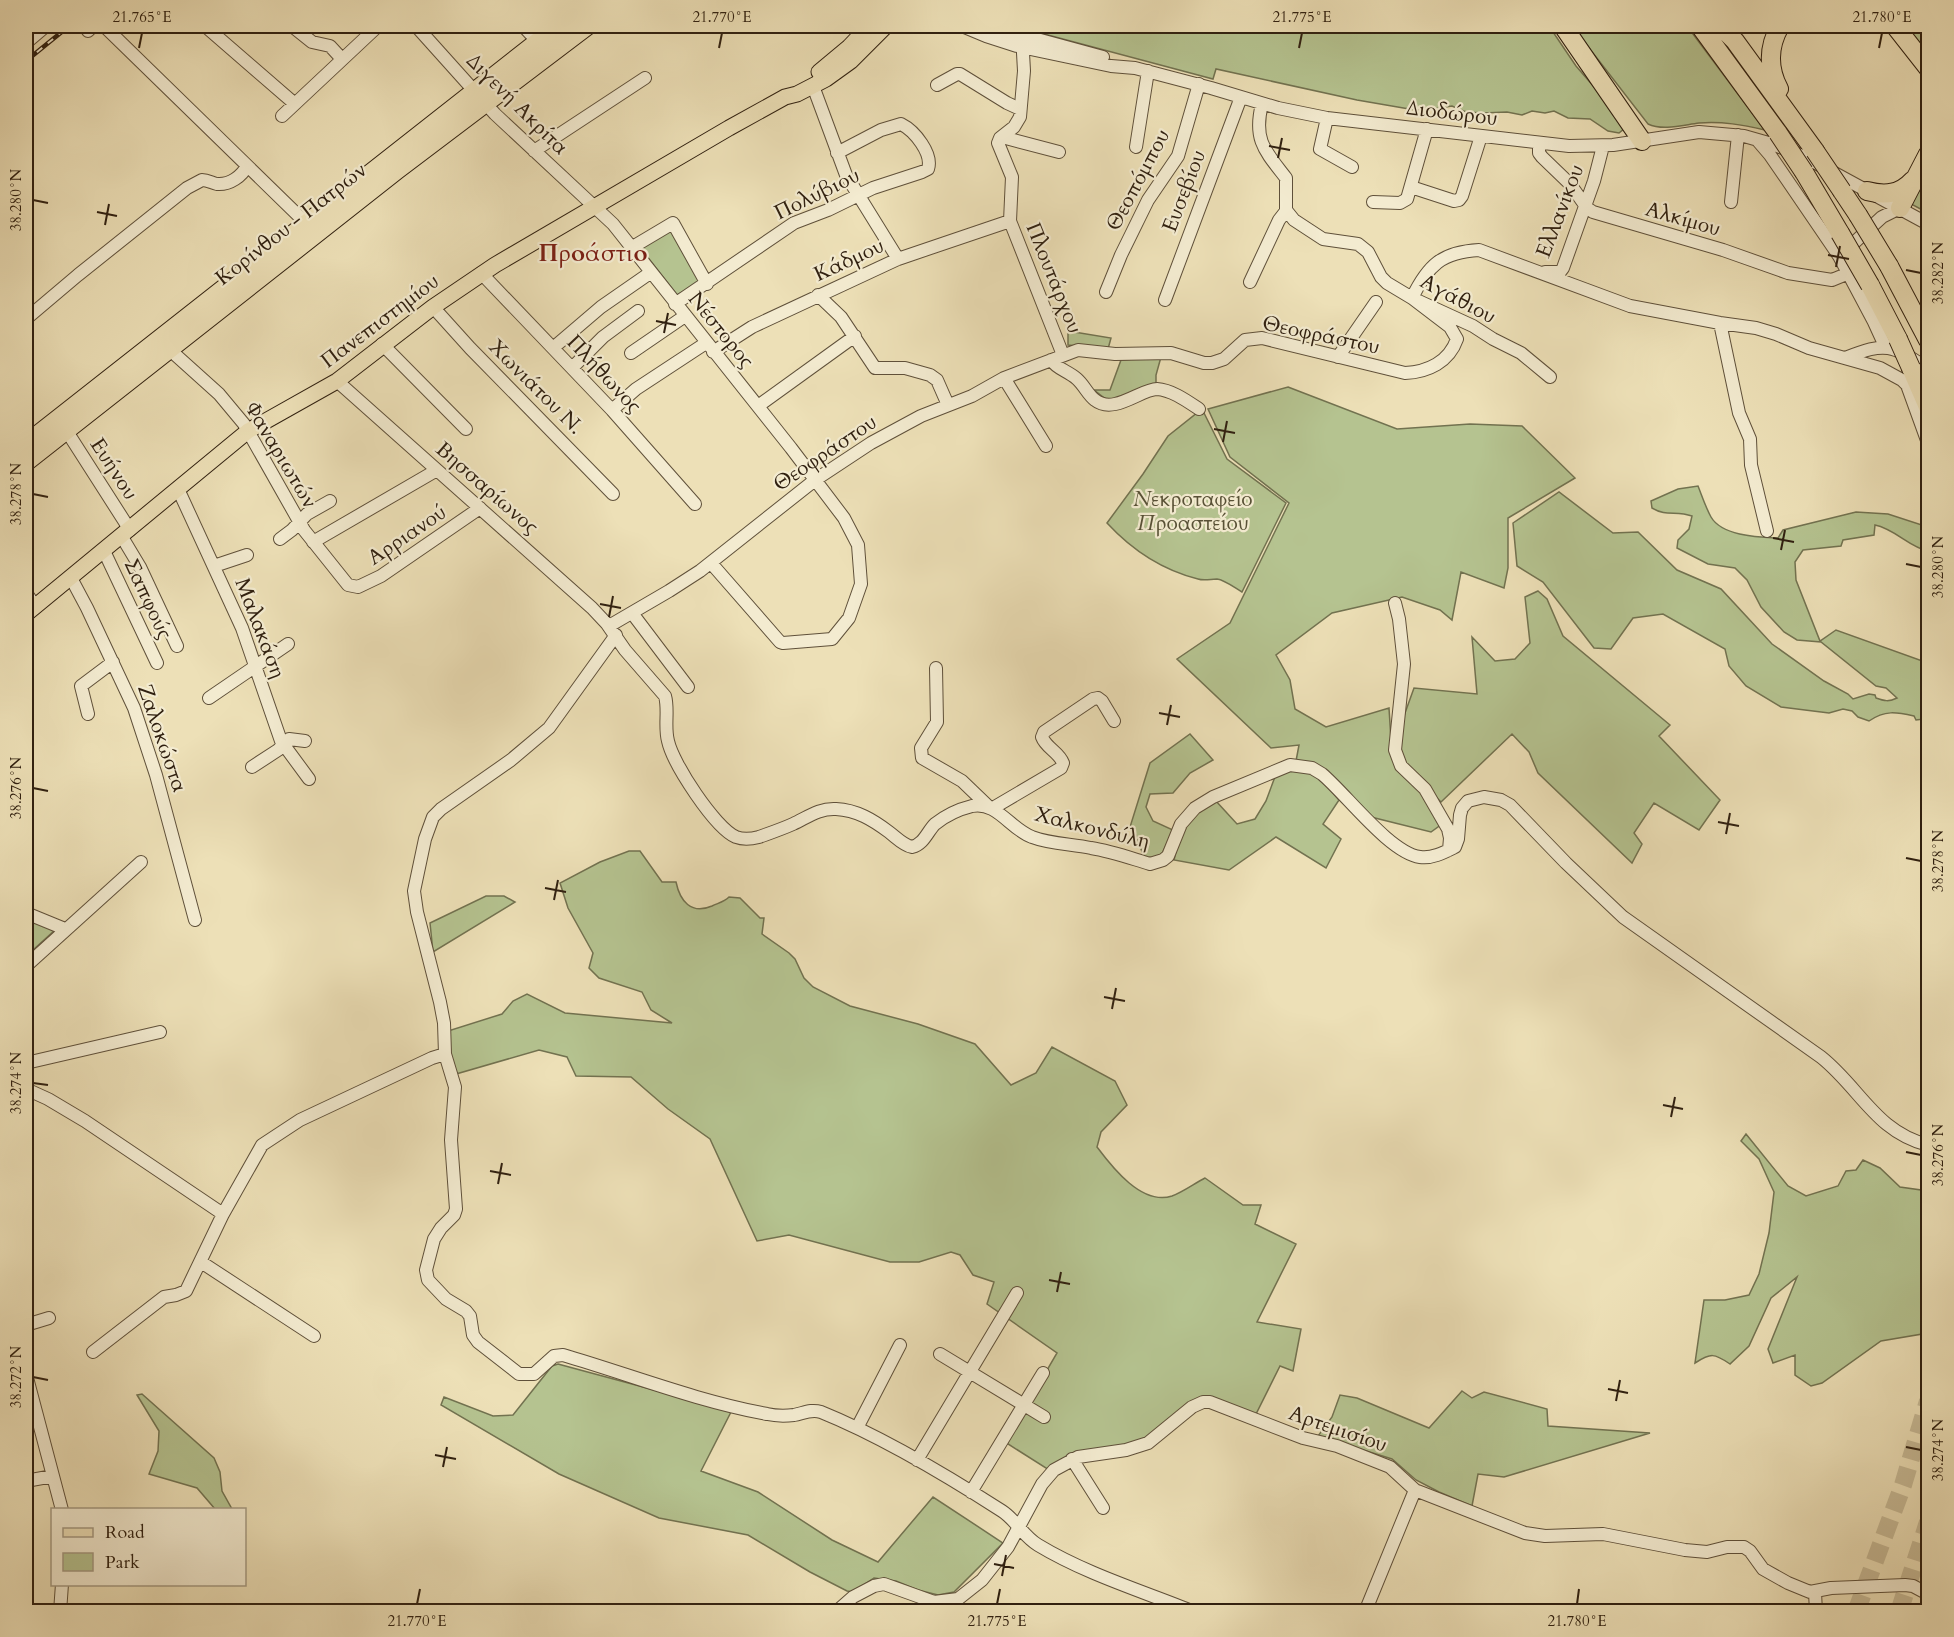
<svg xmlns="http://www.w3.org/2000/svg" width="1954" height="1637" font-family="Cardo,serif">
<rect width="100%" height="100%" fill="#ede0b7"/>
<filter id="stains"><feTurbulence type="fractalNoise" baseFrequency=".00333" numOctaves="4"/><feColorMatrix values="0 0 0 0 .2 0 0 0 0 .09 0 0 0 0 .02 0 0 0 .5 -.17"/></filter>
<radialGradient id="worn" r=".72"><stop offset=".6" stop-color="#630" stop-opacity="0"/><stop offset="1" stop-color="#630" stop-opacity=".3"/></radialGradient>
<path fill="#b5c390" stroke="#727250" stroke-width="1.5" d="M1014 26H1224L1223 31 1225 26H1549L1576 66 1608 103 1625 128 1619 133 1608 131 1590 119 1568 118 1554 111 1545 113 1532 111 1522 115 1507 112 1483 113 1466 112 1452 106 1433 109 1415 110 1357 100 1216 69 1213 79Z
M1572 26H1687L1765 130C1743 125 1722 121 1699 123 1683 125 1663 131 1648 124Z
M1904 26H1928V55Z
M1928 166V213L1911 204Z
M671 228 701 282 677 295 639 246Z
M1068 331 1111 338 1108 349 1068 345Z
M1161 357 1156 375V385L1128 396 1107 400 1094 390H1110L1121 360Z
M1288 387 1397 429 1470 424 1522 426 1575 478 1508 518V568L1504 588 1461 572 1452 620 1440 610 1402 597 1332 613 1276 655 1290 680 1295 709 1326 727 1389 708 1392 756 1425 792 1442 824 1431 832 1371 817 1296 761 1299 745 1271 748 1177 659 1230 623 1289 503 1230 457 1208 409Z
M1202 409 1227 459 1286 503 1242 592C1235 588 1225 580 1217 579 1211 579 1204 581 1198 579 1162 570 1132 550 1107 523L1143 474 1168 436Z
M1698 486C1702 496 1706 508 1711 517 1722 536 1758 537 1778 538L1783 530 1856 512 1888 514 1928 527V551C1909 547 1895 529 1875 525L1874 535 1843 540 1841 546 1803 550 1795 562 1796 580 1820 641 1836 630 1928 663V723L1924 719 1916 720 1914 716C1896 712 1885 710 1869 721L1858 717 1852 711 1843 709 1829 713 1781 707 1746 686 1729 666 1725 649 1663 614 1633 618 1611 649 1594 648 1543 582 1517 566 1513 523 1559 492 1613 533 1638 532 1677 570 1721 589 1772 644 1824 681 1848 694 1853 699 1869 694 1875 695 1876 698C1884 701 1889 702 1897 698L1886 688 1876 686 1821 642 1797 640 1784 632 1761 607 1747 580 1735 568 1708 564 1677 548 1678 540 1689 529 1692 516C1676 510 1667 517 1652 508L1651 501 1678 489Z
M1538 591 1547 599 1563 636 1670 725 1659 736 1720 800 1699 830 1654 803 1634 833 1642 844 1632 863 1538 773 1529 752 1512 734 1441 802 1407 768 1396 738 1414 688 1477 694 1472 637 1495 661 1515 659 1530 643 1525 597Z
M1190 734 1213 760 1190 773 1173 793 1150 794 1146 807 1153 821 1173 830 1161 856 1145 860 1136 835 1130 827 1150 763Z
M1285 770C1317 771 1319 777 1339 800L1323 824 1341 839 1326 868 1276 837 1229 870 1174 860C1182 825 1186 821 1215 800L1237 824 1255 819 1266 801 1276 774Z
M629 851H640L662 882H676C680 901 691 915 712 906 718 903 724 902 729 897L740 898 760 918H764L762 934 789 953 795 959 804 978 813 987 850 1006 918 1024 975 1044 1011 1085 1036 1073 1052 1047 1115 1081 1127 1105 1101 1132 1097 1147C1112 1167 1142 1206 1172 1196 1183 1192 1195 1183 1205 1178L1243 1205H1261L1255 1224 1296 1244 1257 1322 1301 1329 1293 1371 1280 1366 1255 1416 1206 1399 1150 1438 1049 1470 1005 1442 1057 1353 987 1304 994 1282 973 1275 960 1255 951 1252 919 1262H890L789 1235 757 1241 710 1139 668 1109 631 1077 576 1076 567 1057 539 1050 456 1074 448 1049V1031L502 1014 513 1001 527 994 565 1013 672 1023 651 1010 642 992 599 978 589 968 593 953 568 908 560 883 600 862Z
M486 896H504L515 902 433 952 430 923Z
M32 920 55 930 33 950Z
M1746 1134 1788 1186 1806 1196 1838 1186 1846 1171 1856 1170 1863 1160 1880 1168 1900 1187 1928 1191V1333L1881 1341 1822 1383 1811 1386 1795 1375V1355L1773 1363 1768 1349 1797 1277 1771 1298 1749 1346 1730 1364C1714 1353 1711 1353 1695 1363L1704 1300H1725L1749 1295 1759 1274 1769 1233 1774 1192 1759 1159 1741 1141Z
M558 1364 695 1401 732 1410 701 1471 758 1492 832 1540 878 1562 933 1497 1003 1543 954 1592 938 1595 918 1590 896 1581 874 1578 853 1592 847 1591 810 1572 748 1535 659 1518 559 1474 441 1405 444 1397 493 1416 513 1415 552 1366Z
M1462 1391 1472 1398 1484 1392 1547 1409 1548 1426 1650 1433 1504 1477 1478 1474 1472 1506 1439 1492 1416 1480 1392 1459 1318 1436 1332 1417 1340 1395 1357 1398 1429 1428Z
M142 1394 214 1458 220 1472 222 1491 232 1509H215L197 1488 149 1474 158 1451 159 1431 137 1395Z"/>
<g fill="none" stroke-linecap="round" stroke-linejoin="round">
<path stroke="#c7ba96" stroke-width="18" stroke-dasharray="18 9" stroke-linecap="butt" d="M1856 1612 1903 1485 1928 1401
M1899 1612 1928 1522"/>
<defs>
<path id="minor" d="M104 26 306 223
M205 26 295 104
M292 26 312 42 330 46 342 59
M416 26 495 114 613 224 791 448 844 518 858 545 861 584 849 618 832 639 783 643 780 642 711 563
M523 26 537 41
M962 26 986 36 1017 46 1111 66 1135 68 1211 88 1278 108 1327 118 1569 146 1613 145 1699 132 1744 136 1772 144 1803 156 1928 224
M993 26 1022 35 1103 57
M88 31 93 26
M1022 35 1024 71 1020 117 1014 127 1000 138 998 143 1012 177 1010 221 1063 355
M26 43 46 26
M937 85 957 74H960L1007 103 1020 109
M813 86 846 175 898 259
M1262 104C1253 140 1265 151 1286 178V210L1294 220 1323 239 1358 244 1368 252 1381 277 1387 283 1412 298 1473 326 1493 339 1521 353 1550 377
M282 116 378 26
M1327 118 1320 149 1352 167
M1002 137 1059 152
M1758 141 1770 155 1839 256 1874 322 1885 346
M1539 144V153L1542 157 1570 184 1587 208 1593 212 1723 250 1788 273 1832 280 1849 273
M1136 147 1148 71
M534 151 645 78
M1411 187 1454 201 1459 200 1462 196 1481 136
M1373 202 1400 203 1407 199 1427 129
M1731 202 1738 135
M631 248 673 223 707 284
M1844 252 1882 217 1900 208
M1545 272H1560L1563 268 1594 181 1603 146
M481 273 612 410 695 504
M1250 282 1279 220 1286 211
M1106 292 1121 255 1148 200 1178 156 1199 84
M818 295 841 317 875 368H905L930 375 937 380 948 405
M1165 300 1241 97
M675 304 794 223 828 210 873 188 922 172 928 169C933 154 915 131 901 124L881 130 837 153
M433 307 470 348 613 494
M26 319 78 275 187 188 202 180C208 180 212 183 217 184 230 185 242 176 247 166
M1720 323 1739 413 1750 439 1751 465 1767 531
M382 344 466 429
M553 348 601 307 650 273
M169 349 219 394 244 424 304 530 348 585 358 587 381 576 480 508
M713 352 752 327 898 259 1010 221
M631 353 685 316
M1338 357 1376 302
M1845 358C1887 341 1892 345 1928 369
M1051 360C1057 369 1068 371 1077 379 1084 385 1088 395 1095 400 1114 415 1141 389 1157 389 1172 390 1187 401 1199 409
M572 368 603 337 638 311
M1004 378 1046 446
M337 381 592 608 607 624 625 650 665 696C669 710 664 726 668 741 673 764 715 828 736 837 744 840 751 839 759 837 770 833 782 829 793 824 808 817 819 808 836 809 857 810 873 820 889 832 897 838 903 845 912 847 924 844 927 832 935 824 945 816 960 809 972 806 997 801 1010 829 1032 837 1050 844 1072 844 1091 848 1111 851 1130 858 1150 864L1163 860 1168 856 1181 824 1195 808 1213 797 1290 765 1312 768 1322 774C1346 794 1390 853 1420 857 1432 859 1445 852 1455 847L1458 839 1460 815 1462 808 1468 801 1484 797 1501 800 1510 805 1566 863 1623 917 1821 1057C1860 1088 1876 1132 1928 1145
M758 406 855 336
M612 410 636 389 706 343
M66 430 130 530
M178 489 242 628 281 741 309 779
M122 537 140 567 177 646
M280 539 292 530 307 514 330 501
M313 542 437 470
M104 551 157 663
M214 566 247 555
M71 578 87 608 134 708 156 775 195 920
M26 593 36 607
M1395 603 1399 619 1404 664 1395 750 1401 766 1425 789 1448 829 1450 838 1449 850
M632 613 688 687
M609 626 669 591 700 571 815 480 871 443 921 416 972 396 1004 378 1078 350 1115 354 1171 353 1204 363H1212L1224 359 1245 340 1262 338 1405 373C1428 372 1449 362 1457 339L1450 327 1412 298C1428 265 1442 252 1479 250L1630 306 1720 323 1756 328 1776 334 1809 348 1880 368 1902 380 1907 385 1928 443
M616 635 549 728 511 760 441 809 433 817 425 839 414 891 417 912 440 1002 444 1023 445 1054 455 1087 451 1140 456 1209 454 1215 441 1228 434 1239 426 1270 428 1280 446 1299 466 1311 470 1316 473 1335 478 1342 519 1374H534L554 1356 563 1355C631 1375 697 1401 767 1414 776 1416 785 1416 794 1415 804 1413 811 1409 821 1412 883 1437 946 1475 1002 1511 1016 1520 1023 1536 1038 1545 1086 1574 1142 1591 1194 1612
M936 668 937 722 921 748 922 758 962 781 988 806
M209 698 288 644
M88 714 81 686 113 662
M252 767 278 750 289 739 305 741
M993 808 1061 768 1063 763C1059 752 1046 748 1042 737L1044 732 1093 699 1098 698 1102 701 1114 721
M26 913 65 929
M26 925V1122
M26 966 141 862
M26 1063 160 1032
M26 1089 48 1099 85 1121 223 1214
M201 1262 314 1336
M26 1325 49 1318
M93 1352 164 1297 176 1295 186 1291 223 1214 262 1145 300 1120 432 1058 445 1054
M940 1354 1044 1417
M26 1374 62 1510
M857 1428 900 1345
M1072 1459 1103 1508
M917 1460 1017 1293
M26 1481 53 1476
M971 1492 1043 1373
M1815 1592 1816 1612
M60 1612 62 1584
M836 1612 853 1597 874 1586 884 1584 934 1602 958 1599 982 1580 1008 1547 1042 1484 1054 1470 1078 1457 1126 1450 1148 1443 1192 1407 1203 1402H1210L1303 1438 1337 1446 1390 1467 1415 1490 1525 1533 1545 1536 1603 1534 1685 1550 1707 1552 1727 1547H1744L1750 1551 1763 1569 1788 1583 1810 1592 1831 1588 1905 1585 1913 1586 1928 1594
M1365 1612 1415 1490"/>
<path id="major" d="M819 72 849 47 869 26
M26 614 248 431 337 381 433 307 495 265 729 128 785 97 797 94 826 79 851 61 886 26"/>
<path id="highway" d="M1563 26 1642 141
M1700 26 1778 133
M1720 26 1735 41 1815 151
M1895 26 1928 68
M1779 89C1768 68 1768 47 1780 26
M1804 172 1840 233
M1842 191 1858 215
M1867 191C1886 196 1900 194 1913 180
M1900 208 1928 154
M1889 266 1928 340
M1870 285 1898 339
M1911 368 1928 407
M26 444 558 26
M26 462 397 170 587 26"/>
</defs>
<use href="#minor" stroke="#5f503a" stroke-width="14"/>
<use href="#major" stroke="#302010" stroke-width="17"/>
<use href="#highway" stroke="#302010" stroke-width="20"/>
<use href="#minor" stroke="#f3ebd0" stroke-width="12"/>
<use href="#major" stroke="#ede0b7" stroke-width="15"/>
<use href="#highway" stroke="#ede0b7" stroke-width="18"/>
<defs>
<path id="rail" d="M26 61 69 26"/>
</defs>
<use href="#rail" stroke="#302010" stroke-width="4.5"/>
<use href="#rail" stroke="#f3ebd0" stroke-width="2" stroke-dasharray="7" stroke-linecap="butt"/>
<defs>
<path id="highway-bridge" d="M1778 133 1804 172
M1815 151 1842 191
M1858 215 1889 266
M1840 233 1870 285
M1898 339 1911 368"/>
</defs>
<use href="#highway-bridge" stroke="#302010" stroke-width="20" stroke-linecap="butt"/>
<use href="#highway-bridge" stroke="#ede0b7" stroke-width="18"/>
</g>
<path fill="none" stroke="#302010" stroke-width="2" d="M139 48 142 33M719 48 722 33M1299 48 1302 33M1879 48 1882 33M1269 146 1290 150M1278 158 1282 138M33 200 48 203M97 212 117 216M105 225 109 204M1828 255 1849 259M1836 267 1840 246M1906 270 1921 273M656 321 676 325M664 333 668 313M1214 429 1235 433M1223 442 1227 421M33 494 48 497M1773 538 1794 542M1781 550 1785 530M1906 564 1921 567M600 604 621 608M609 617 613 596M1159 713 1180 717M1167 725 1171 705M33 788 48 791M1718 822 1739 826M1726 834 1730 813M1906 858 1921 861M545 888 566 892M554 900 558 880M1104 997 1125 1001M1112 1009 1116 988M33 1083 48 1085M1663 1105 1683 1109M1671 1117 1675 1097M1906 1152 1921 1155M490 1171 511 1175M498 1184 502 1163M1049 1280 1070 1284M1057 1292 1061 1272M33 1377 48 1380M1608 1389 1628 1393M1616 1401 1620 1380M1906 1447 1921 1450M435 1455 456 1459M443 1467 447 1447M994 1564 1014 1568M1002 1576 1006 1555M417 1604 420 1589M997 1604 1000 1589M1577 1604 1579 1589"/>
<g text-anchor="middle" dominant-baseline="central" stroke-width="4.5" stroke-linejoin="round" paint-order="stroke">
<g font-size="21" fill="#302010" stroke="#f3ebd0">
<text transform="translate(517 104) rotate(45)">Διγενή Ακρίτα</text>
<text transform="translate(1452 113) rotate(7)">Διοδώρου</text>
<text transform="translate(1138 180) rotate(-62)">Θεοπόμπου</text>
<text transform="translate(1184 191) rotate(-69)">Ευσεβίου</text>
<text transform="translate(817 194) rotate(-26)">Πολύβιου</text>
<text transform="translate(1560 211) rotate(-69)">Ελλανίκου</text>
<text transform="translate(1683 219) rotate(16)">Αλκίμου</text>
<text transform="translate(291 224) rotate(-38)">Κορίνθου - Πατρών</text>
<text transform="translate(849 260) rotate(-25)">Κάδμου</text>
<text transform="translate(1054 278) rotate(68)">Πλουτάρχου</text>
<text transform="translate(1458 299) rotate(28)">Αγάθιου</text>
<text transform="translate(380 321) rotate(-37)">Πανεπιστημίου</text>
<text transform="translate(721 330) rotate(51)">Νέστορος</text>
<text transform="translate(1321 335) rotate(12)">Θεοφράστου</text>
<text transform="translate(604 374) rotate(47)">Πλήθωνος</text>
<text transform="translate(536 387) rotate(45)">Χωνιάτου Ν.</text>
<text transform="translate(825 453) rotate(-34)">Θεοφράστου</text>
<text transform="translate(281 455) rotate(59)">Φαναριωτών</text>
<text transform="translate(114 469) rotate(57)">Ευήνου</text>
<text transform="translate(487 488) rotate(41)">Βησσαρίωνος</text>
<text transform="translate(407 535) rotate(-34)">Αρριανού</text>
<text transform="translate(148 599) rotate(65)">Σαπφούς</text>
<text transform="translate(260 628) rotate(69)">Μαλακάση</text>
<text transform="translate(162 738) rotate(71)">Ζαλοκώστα</text>
<text transform="translate(1092 828) rotate(14)">Χαλκονδύλη</text>
<text transform="translate(1338 1429) rotate(19)">Αρτεμισίου</text>
</g>
<g font-size="21" font-style="italic" fill="#585136" stroke="#f3ebd0">
<text x="1193" y="499">Νεκροταφείο<tspan x="1193" dy="24">Προαστείου</tspan></text>
</g>
<g font-size="24" font-weight="bold" fill="#7a1f14" stroke="#f3ebd0">
<text x="593" y="253">Προάστιο</text>
</g>
</g>
<rect width="1954" height="1637" fill="none" stroke="#ede0b7" stroke-width="66"/>
<rect x="51" y="1508" width="195" height="78" fill="#f3ebd0" stroke="#a59a83" stroke-width="1.5"/>
<rect x="63" y="1528" width="30" height="9" fill="#ede0b7" stroke="#a59a83" stroke-width="1.5"/>
<text x="105" y="1538" font-size="18" fill="#302010">Road</text>
<rect x="63" y="1553" width="30" height="18" fill="#b5c390" stroke="#a59a83" stroke-width="1.5"/>
<text x="105" y="1568" font-size="18" fill="#302010">Park</text>
<rect x="33" y="33" width="1888" height="1571" fill="none" stroke="#302010" stroke-width="2"/>
<g font-size="15" text-anchor="middle" fill="#302010">
<text x="142" y="22">21.765°E</text>
<text x="722" y="22">21.770°E</text>
<text x="1302" y="22">21.775°E</text>
<text x="1882" y="22">21.780°E</text>
<text transform="translate(16 200) rotate(-90)" y="5">38.280°N</text>
<text transform="translate(1938 273) rotate(-90)" y="5">38.282°N</text>
<text transform="translate(16 494) rotate(-90)" y="5">38.278°N</text>
<text transform="translate(1938 567) rotate(-90)" y="5">38.280°N</text>
<text transform="translate(16 788) rotate(-90)" y="5">38.276°N</text>
<text transform="translate(1938 861) rotate(-90)" y="5">38.278°N</text>
<text transform="translate(16 1083) rotate(-90)" y="5">38.274°N</text>
<text transform="translate(1938 1155) rotate(-90)" y="5">38.276°N</text>
<text transform="translate(16 1377) rotate(-90)" y="5">38.272°N</text>
<text transform="translate(1938 1450) rotate(-90)" y="5">38.274°N</text>
<text x="417" y="1626">21.770°E</text>
<text x="997" y="1626">21.775°E</text>
<text x="1577" y="1626">21.780°E</text>
</g>
<rect width="100%" height="100%" filter="url(#stains)"/>
<rect width="100%" height="100%" fill="url(#worn)"/>
</svg>
